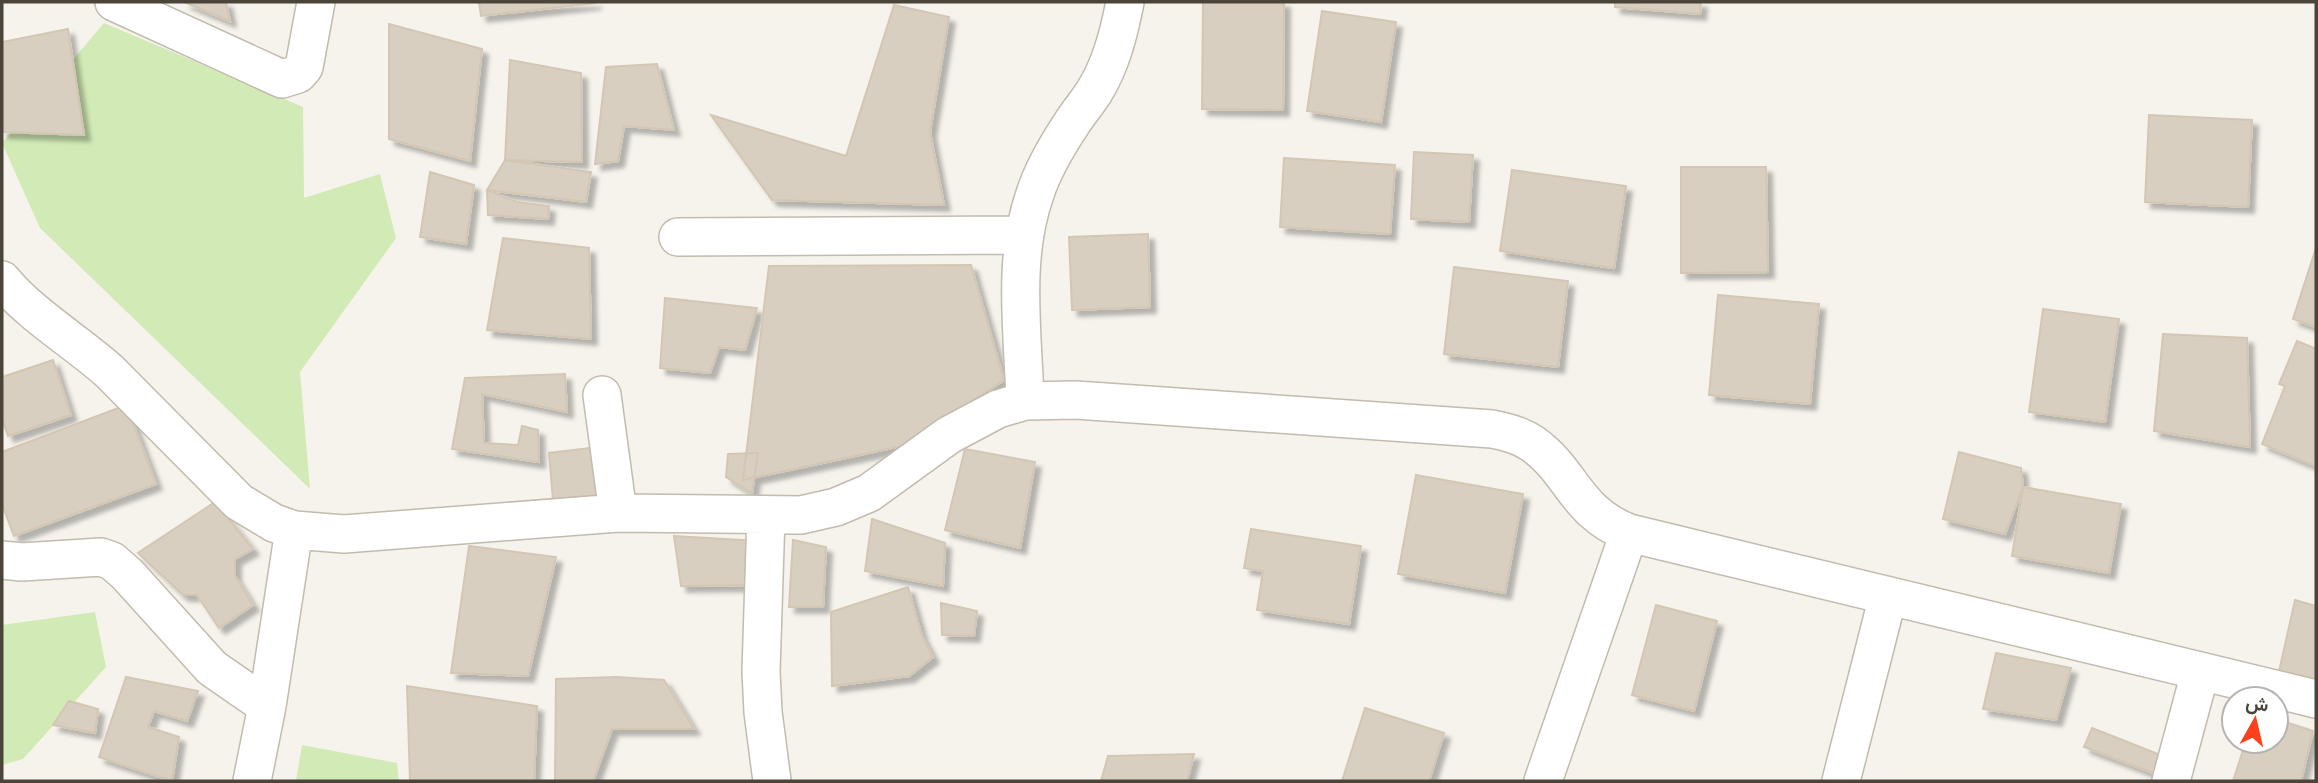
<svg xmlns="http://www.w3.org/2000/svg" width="2318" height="783" font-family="'PT Sans Narrow',Vazirmatn,sans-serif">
<defs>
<filter id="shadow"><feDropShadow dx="6" dy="6" stdDeviation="2" flood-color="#0004"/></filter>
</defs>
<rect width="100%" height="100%" fill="#f6f3ec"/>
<path fill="#d2eab5" d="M104 23 303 107 304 198 380 174 396 238 300 372 310 489 40 228 2 143Z
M95 612 106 667 23 759 2 765V625Z
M302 745 397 763 399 781H296Z"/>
<path fill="#d8cfc1" stroke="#d3c7b4" stroke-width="2" filter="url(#shadow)" d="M184 2H226L230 21Z
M479 2H595V3L481 16Z
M1203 2H1284L1283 110 1202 109Z
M1615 2H1701L1700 14 1615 7Z
M894 5 949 17 930 132 944 205 772 200 711 115 846 156Z
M1322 11 1396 22 1381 122 1307 111Z
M389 24 482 49 470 161 389 139Z
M68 29 84 135 2 132V42Z
M510 60 581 73 582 162 505 160Z
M657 64 674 130 624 126 618 161 595 164 606 67Z
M2149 115 2252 120 2248 207 2145 202Z
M1414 152 1473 155 1469 222 1411 219Z
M1284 158 1395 165 1390 234 1280 227Z
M505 160 591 172 586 202 487 190Z
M1681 167H1766L1768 272 1681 273Z
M1512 170 1626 186 1614 268 1500 251Z
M430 172 474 185 466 244 420 237Z
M487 190 517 202 549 206 548 219 488 215Z
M1148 234 1150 307 1072 310 1069 237Z
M503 238 589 248 591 339 487 330Z
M2316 248V327L2293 319Z
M971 265 1004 380 906 445 743 480 769 266Z
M1454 267 1568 281 1558 367 1444 354Z
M1718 295 1819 304 1810 404 1709 395Z
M665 298 757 308 745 350 719 347 710 373 660 368Z
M2043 309 2119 319 2105 422 2029 412Z
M2163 334 2247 338 2250 447 2154 431Z
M2297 341 2316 349V466L2262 444 2285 386 2279 384Z
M53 360 71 415 8 436 2 419V377Z
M565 374 567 412 482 394 484 443 518 445 522 426 538 430 539 462 452 449 465 378Z
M126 405 156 484 14 536 2 504V452Z
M598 447 603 502 553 500 549 453Z
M965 449 1035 462 1020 548 945 530Z
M1959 452 2021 468 2023 487 2005 534 1943 519Z
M758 453 752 493 726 477 728 454Z
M1416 475 1523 494 1505 593 1398 574Z
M2023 487 2121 504 2109 573 2012 556Z
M215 502 253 549 235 559V576L253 605 219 628 197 595H183L138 553Z
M872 519 945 543 943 586 865 571Z
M1251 529 1361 546 1349 624 1257 610 1263 571 1244 568Z
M674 536 759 541 758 585 681 586Z
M793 540 826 547 823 607H789Z
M469 546 556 557 528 676 451 673Z
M908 587 922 636 933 657 909 676 832 686 831 612Z
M2295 600 2316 606V684L2278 676Z
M941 603 977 611 974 636 942 635Z
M1656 605 1717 621 1694 711 1632 695Z
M1996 653 2071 668 2056 720 1983 709Z
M126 677 198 691 187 721 154 711 148 727 179 737 172 781 99 757Z
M616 677 664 680 694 729H612L593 781H555L556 679Z
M407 686 537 706 534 781H410Z
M69 701 98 709 95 733 53 725Z
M1365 708 1444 733 1429 781H1342Z
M2276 719 2313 731 2301 781H2233L2246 741H2276Z
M2092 728 2163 756 2156 774 2084 747Z
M1194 754 1187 781H1101L1108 756Z"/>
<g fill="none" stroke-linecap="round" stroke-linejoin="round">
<defs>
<path id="street" d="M114 2 282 79 298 74 304 67 316 2
M678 237 1024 235
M2 280C32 316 74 340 109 371L239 502 274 523 294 530 344 534 618 513 801 515 836 507 869 493 949 435 998 409 1025 401 1076 400 1492 429C1506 432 1520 435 1533 444 1573 473 1575 512 1629 533L2316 699
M602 395 618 513
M1025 401C1023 333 1012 259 1035 194 1043 169 1058 144 1072 123 1079 112 1087 103 1094 92 1111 65 1119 33 1125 2
M766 516 761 671 763 712 772 781
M2 560 22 562 101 557 112 561 127 574 212 668 267 706
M252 781 267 706 294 530
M1543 781 1629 533
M1841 781 1888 596
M2171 781 2200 673"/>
</defs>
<use href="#street" stroke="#c2bbae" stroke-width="40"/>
<use href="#street" stroke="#fff" stroke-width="37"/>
</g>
<rect width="2318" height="783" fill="none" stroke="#4b4439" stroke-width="7"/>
<g transform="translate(2255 720) rotate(8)"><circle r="33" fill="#ffffff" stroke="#b7b4b0" stroke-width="2"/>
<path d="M0-5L12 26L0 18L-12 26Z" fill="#fc3f1d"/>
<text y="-10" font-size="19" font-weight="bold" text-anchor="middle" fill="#4b4439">ش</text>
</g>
</svg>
